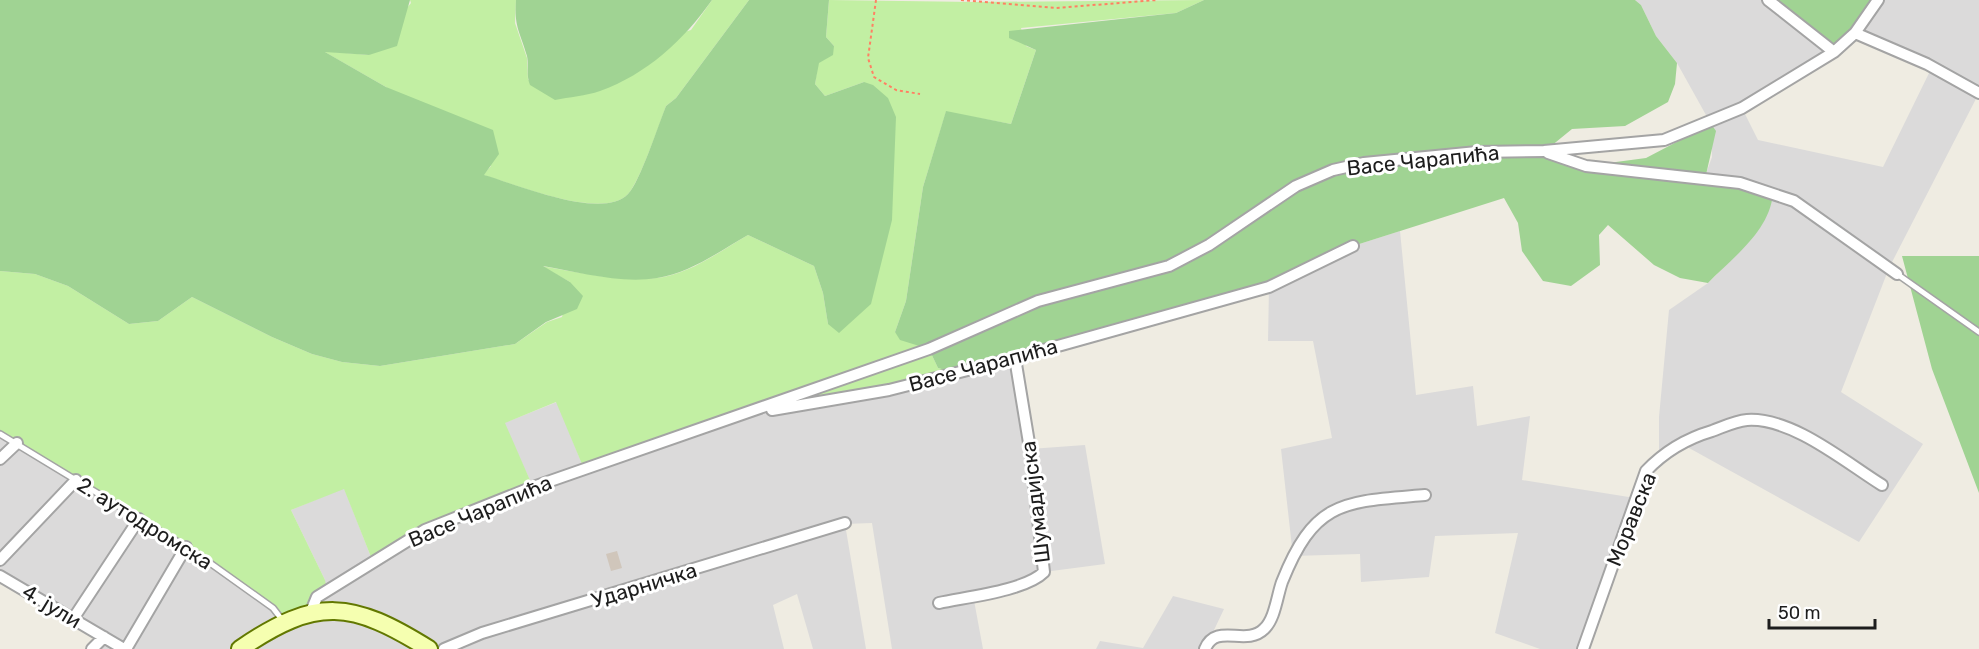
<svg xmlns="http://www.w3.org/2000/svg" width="1979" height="649" font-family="Rubik,sans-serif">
<rect width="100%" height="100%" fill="#efece2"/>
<path fill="#dbdada" d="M1635 0H1768L1834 52 1742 108 1758 140 1883 167 1932 67 1855 33 1878 0H1979V93L1889 268 1841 392 1923 444 1859 542 1680 443 1659 457V417L1669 310 1708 283 1722 269 1704 179 1712 157 1711 124 1677 63 1656 36 1641 5Z
M1400 231 1416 395 1473 386 1477 426 1530 416 1522 480 1635 498 1583 649H1540L1495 633 1518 533 1435 536 1429 577 1361 582 1360 554 1293 556 1281 449 1332 438 1313 341H1268L1269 287 1353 246Z
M1015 358 1030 449 1085 445 1105 564 1044 572 973 595 983 649H892L872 523 845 524 866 649H813L797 594 773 605 784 649H92L104 638 4 579 0 585V434L325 580 291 510 344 488 373 562 533 487 504 423 557 402 584 469 742 415Z
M1173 596 1224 609 1205 649H1096L1100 641 1143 648Z"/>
<path fill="#c2efa3" d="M410 0H516L515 23 527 58 528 80 691 30 712 0H749L676 98 666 106C660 123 639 183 628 194 602 221 515 184 483 175L491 166 386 87 323 51 369 55 411 3Z
M829 0 974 2 1204 0 1176 13 1021 28 1026 46 1036 50 1011 124 946 112 923 187 906 301 895 332 929 349 938 368 956 373 742 415 584 469 556 402 505 423 533 487 425 530 373 562 344 489 291 510 325 580 327 590 310 614 283 621 279 615 196 553 0 434V271L35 274 68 286 129 324 158 321 192 297 272 337 312 354 342 362 380 366 515 344 547 322 562 317 570 282 541 266C578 272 618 282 656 278 689 275 720 251 748 235L814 266 823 293 828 324 864 82 825 96 815 84 818 63 834 46 826 37Z"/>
<path fill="#a0d393" d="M0 0H410L397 46 369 55 325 52 386 87 493 130 499 154 484 175C516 184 602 221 628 194 640 182 659 123 666 106L676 98 749 0H829L826 37 834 46 833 55 819 63 815 84 825 96 864 82 873 85 888 98 896 117 892 220 871 304 839 333 828 324 823 293 814 266 748 235C720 251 690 273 657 278 620 284 579 272 543 266L570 282 583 296 577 309 546 322 515 344 380 366 342 362 312 354 272 337 192 297 158 321 129 324 68 286 35 274 0 271Z
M516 0H712C683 41 647 74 600 91 586 96 569 97 555 100L530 85C526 76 529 65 527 56 520 31 514 28 516 0Z
M1204 0H1635L1641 5 1656 36 1677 63 1675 84 1668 102 1625 126 1572 129 1545 151 1586 166 1646 158 1711 124 1716 131 1705 179 1773 194C1769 232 1733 257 1708 283L1680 278 1654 265 1608 225 1599 235 1600 265 1571 286 1543 281 1522 251 1518 223 1504 198 1353 246 1269 287 956 373 938 368 929 349 900 340 895 332 906 301 923 187 946 111 1011 124 1036 50 1009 38V31L1176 13Z
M1768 0H1878L1834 52Z
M1902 256H1979V493L1932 369Z"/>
<path fill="#d0c6bb" d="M617 551 622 568 611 571 606 554Z"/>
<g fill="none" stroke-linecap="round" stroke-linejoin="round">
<defs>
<path id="service" d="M1897 274 1979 332
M0 434 196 553 273 608 283 621"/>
<path id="minor" d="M1768 0 1834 52
M1855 33 1927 64 1979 93
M1548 153 1586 166 1740 183 1794 201 1897 274
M772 410 889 390 1015 358 1269 287 1353 246
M0 459 17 443
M0 560 76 480
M0 576 124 649
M939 603C966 597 1025 591 1044 572L1030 449 1015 358
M310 614 317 597 425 530 533 487 929 349 1038 301 1169 266 1209 245 1296 186 1333 170 1364 163 1477 152 1544 151 1664 140 1742 108 1834 52 1855 33 1878 0
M73 619 139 519
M92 649 104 637
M126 649 186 547
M444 649 482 633 845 523
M1205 649C1216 622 1246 647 1264 629 1275 619 1277 596 1282 582 1315 499 1344 502 1425 495
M1583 649 1646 471C1665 451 1685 439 1712 431 1723 427 1735 421 1747 420 1792 417 1845 462 1882 485"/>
<path id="secondary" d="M240 649C317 596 352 601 429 649"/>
</defs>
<use href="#service" stroke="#a4a4a4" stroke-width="8"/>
<use href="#minor" stroke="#a4a4a4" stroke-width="14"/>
<use href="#secondary" stroke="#627800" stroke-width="20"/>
<path stroke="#ff8063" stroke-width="2" stroke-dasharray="3 3" stroke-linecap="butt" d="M876 0 868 58 874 77 896 90 920 94
M961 0 1056 8 1157 0"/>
<use href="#service" stroke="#fff" stroke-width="5"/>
<use href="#minor" stroke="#fff" stroke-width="10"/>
<use href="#secondary" stroke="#f5ffb0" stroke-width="16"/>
</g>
<g text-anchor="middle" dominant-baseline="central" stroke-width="6" stroke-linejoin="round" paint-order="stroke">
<g font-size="21" fill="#1d1d1d" stroke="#fff">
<text transform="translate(1423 160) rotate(-6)">Васе Чарапића</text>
<text transform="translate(983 365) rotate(-15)">Васе Чарапића</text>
<text transform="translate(1035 502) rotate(-97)">Шумадијска</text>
<text transform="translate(480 511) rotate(-23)">Васе Чарапића</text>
<text transform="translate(1631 519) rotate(-68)">Моравска</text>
<text transform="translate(145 523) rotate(32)">2. аутодромска</text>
<text transform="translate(644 585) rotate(-17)">Ударничка</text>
<text transform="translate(52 606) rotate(31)">4. јули</text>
</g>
</g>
<path d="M1769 619v9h106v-9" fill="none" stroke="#1d1d1d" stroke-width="3"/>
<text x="1778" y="619" font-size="18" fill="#1d1d1d" stroke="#ffffff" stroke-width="4.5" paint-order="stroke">50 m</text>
</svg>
